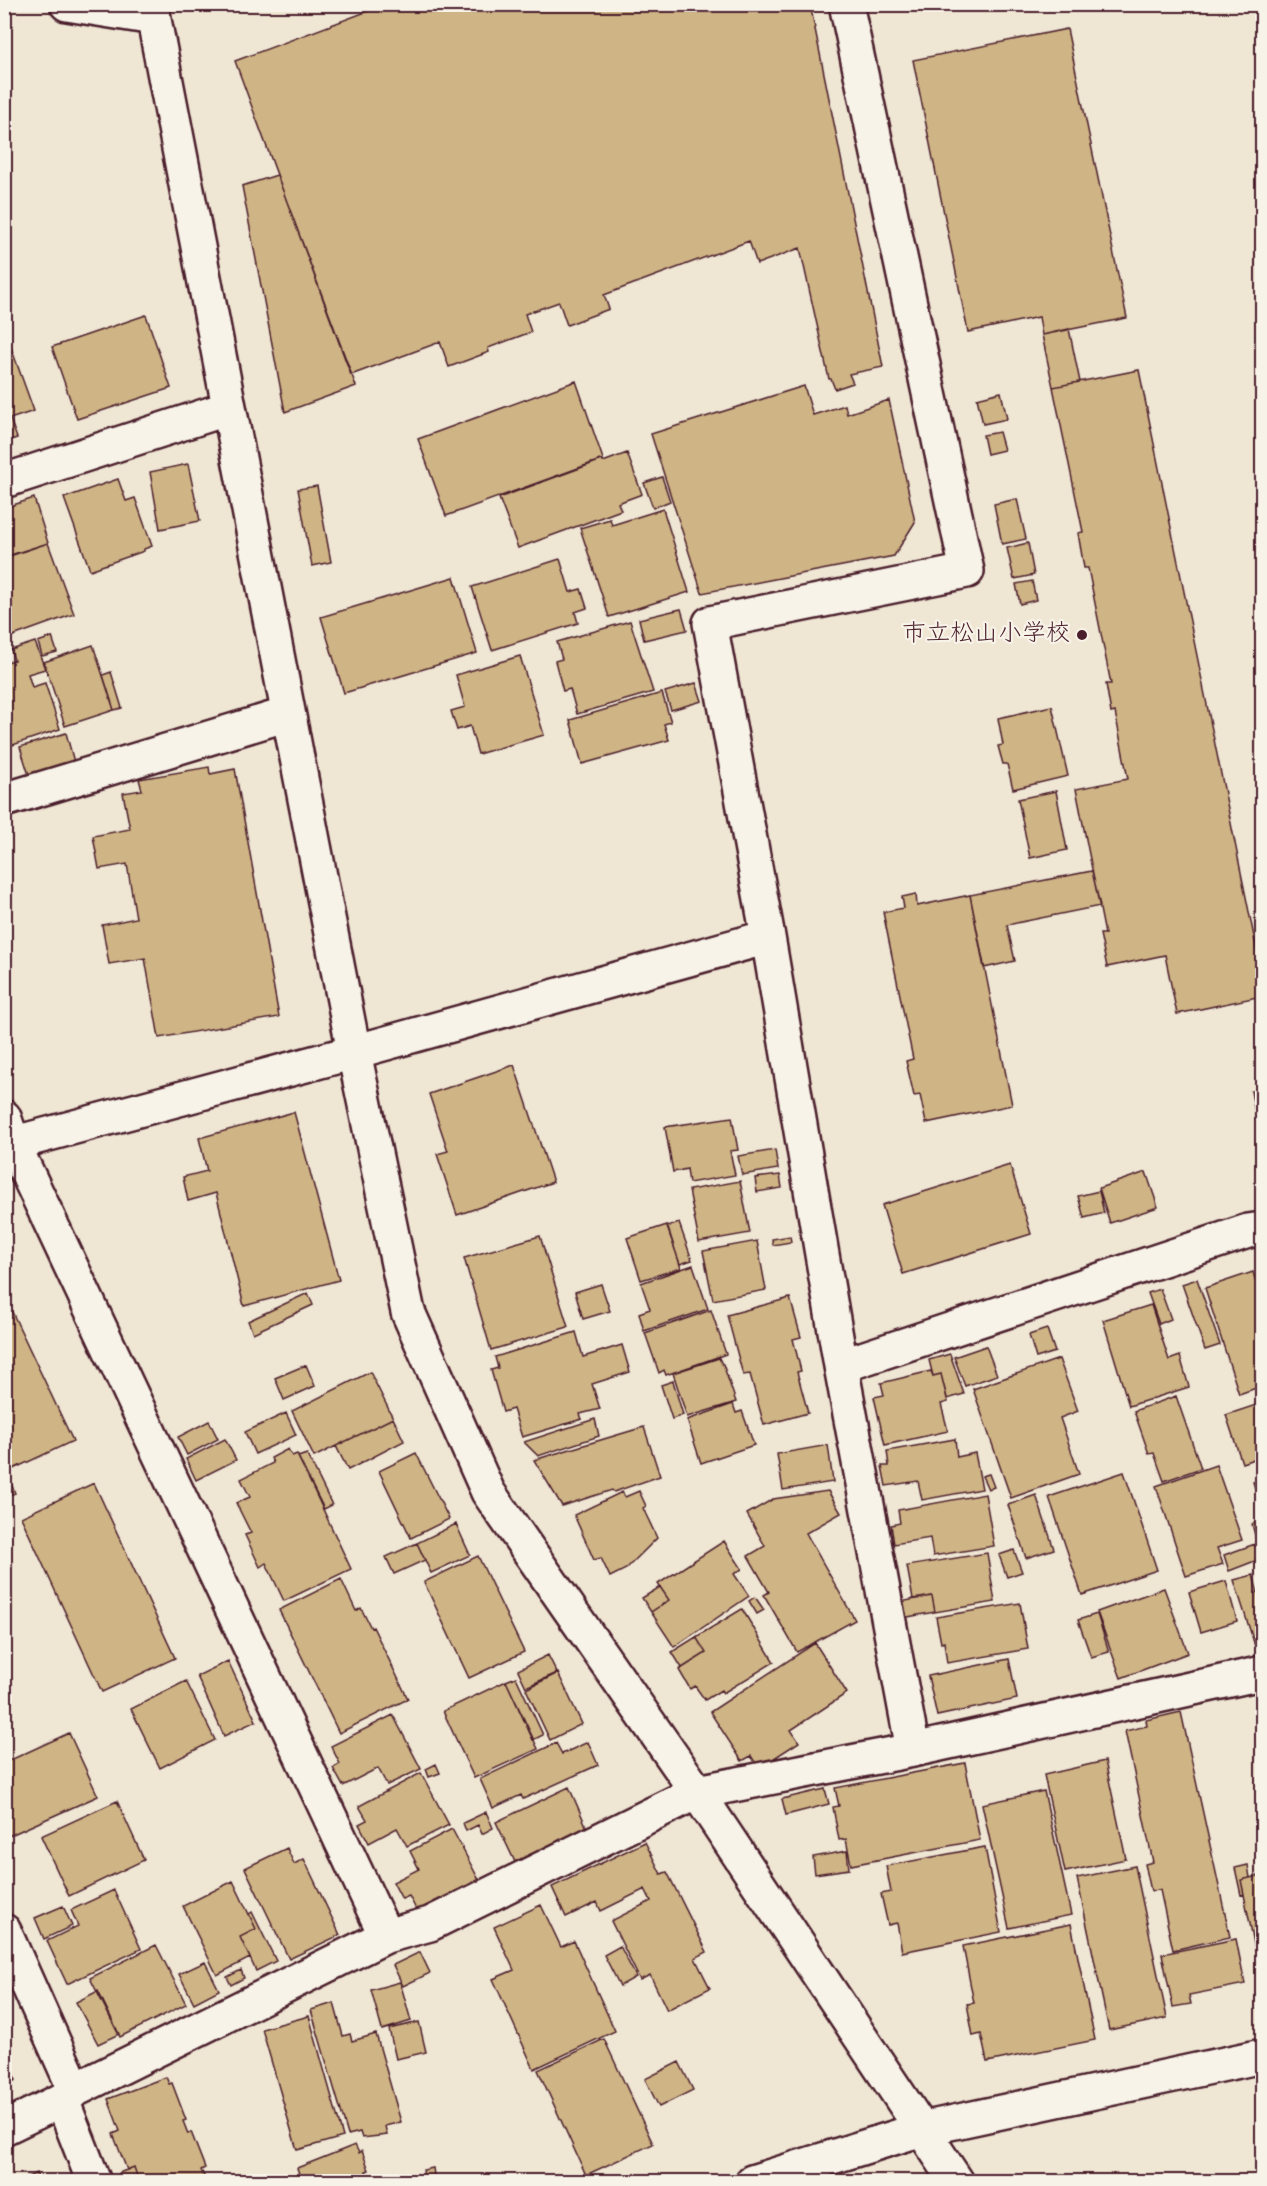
<svg xmlns="http://www.w3.org/2000/svg" width="1267" height="2186" font-family="Dekko,'Klee One',sans-serif">
<rect width="100%" height="100%" fill="#efe6d4"/>
<filter id="ink" filterUnits="userSpaceOnUse"><feTurbulence type="fractalNoise" baseFrequency=".0167" numOctaves="2"/><feDisplacementMap in="SourceGraphic" scale="12" xChannelSelector="R" yChannelSelector="G"/><feConvolveMatrix kernelMatrix="1 2 1 2 8 2 1 2 1" color-interpolation-filters="sRGB"/></filter>
<g filter="url(#ink)">
<path fill="#cfb485" stroke="#4a1f2b" stroke-width="1.5" d="M387 4H810L883 367 849 374 853 383 835 389 831 379H829L800 248 757 264 749 241 604 295 609 309 567 325 559 302 525 314 531 332 488 348 489 352 449 367 440 342 351 375 235 61Z
M1067 29 1127 318 1042 335 1039 317 968 332 913 60Z
M277 175 356 386 285 412 242 186Z
M146 315 171 388 77 419 52 347Z
M4 328 34 411 4 421Z
M1069 329 1080 382 1053 387 1042 335Z
M1139 370 1262 976V996L1177 1014 1165 955 1107 967 1100 934H1105L1076 789 1128 779 1115 712 1111 713 1106 684H1111L1088 568H1084L1078 533 1083 532 1053 387Z
M576 381 603 459 446 516 418 439Z
M804 386 813 415 845 405 847 414 889 400 915 522 894 556 702 593 651 434Z
M1001 392 1007 419 983 424 977 398Z
M10 419 17 438 4 442V421Z
M999 432 1004 450 987 454 983 435Z
M627 453 642 494 618 503 621 510 518 548 499 498 602 460 603 462Z
M188 464 200 521 160 529 150 472Z
M662 477 670 501 653 508 644 483Z
M118 479 126 501 135 498 152 546 144 549V551L90 570 64 498Z
M317 486 331 562 312 566 298 489Z
M34 498 48 543 4 557V508Z
M1017 499 1026 539 1002 544 994 504Z
M663 509 689 592 609 617 580 528 610 519 612 525Z
M48 543 74 614 13 636 4 611V558Z
M1028 543 1034 575 1014 579 1007 548Z
M560 559 570 592 581 589 587 608 575 612 578 623 492 650 472 587Z
M454 577 477 653 344 693 321 617Z
M1032 581 1036 600 1020 604 1016 584Z
M681 609 687 630 644 640 639 619Z
M630 621 653 692 577 714 570 689 563 691 555 661 562 659 557 642Z
M52 637 57 652 42 656 38 642Z
M35 642 45 669 28 674 32 687 45 683 60 729 4 748V663L14 660 11 650Z
M93 645 114 710 65 726 44 662Z
M520 656 544 735 478 754 470 726 457 730 451 711 465 707 456 675Z
M111 672 122 708 114 710 103 675Z
M696 683 702 701 671 710 665 692Z
M662 693 671 722 664 724 669 740 582 764 570 720Z
M1052 706 1068 776 1013 789 1007 764H1003L998 746 1003 745 998 718Z
M66 733 74 762 29 775 20 747Z
M209 767 210 774 235 769 279 1017 159 1038 145 958 109 964 102 925 136 918 127 864 99 869 93 836 130 829 123 793 142 790 139 779Z
M1056 791 1067 850 1030 858 1018 799Z
M1092 871 1100 906 1007 925 1015 961 984 968 970 895Z
M916 894 917 906 970 895 1012 1105 926 1123 920 1095 914 1096 906 1061 913 1059 883 912 904 908 902 897Z
M514 1065 553 1182 457 1215 437 1154 448 1151 429 1094Z
M1262 1089V1139H1260L1251 1091Z
M294 1112 339 1280 244 1306 216 1193 188 1201 183 1177 207 1171 199 1138Z
M732 1117 738 1150 730 1151 735 1175 689 1183 687 1169 673 1172 665 1127Z
M775 1150 778 1169 742 1175 738 1156Z
M1010 1165 1031 1234 903 1274 882 1205Z
M1146 1172 1158 1207 1110 1223 1099 1188Z
M780 1175 782 1188 757 1192 755 1178Z
M740 1181 750 1233 699 1242 689 1190Z
M1099 1191 1104 1213 1084 1218 1078 1196Z
M679 1223 692 1260 680 1264 667 1227Z
M667 1225 681 1268 641 1280 627 1238Z
M540 1236 568 1327 491 1350 464 1258Z
M790 1236 791 1242 773 1245 772 1239Z
M757 1241 766 1290 713 1300 703 1251Z
M693 1265 708 1309 644 1331 639 1313 650 1309 641 1283Z
M1253 1272 1262 1302V1386L1239 1394 1205 1288Z
M1197 1279 1220 1345 1205 1350 1182 1284Z
M601 1284 610 1311 583 1319 575 1292Z
M1160 1289 1171 1319 1159 1324 1148 1293Z
M308 1293 313 1305 253 1333 248 1321Z
M4 1295 73 1441 11 1470 4 1455Z
M790 1298 801 1337 793 1339 801 1371 797 1372 808 1413 764 1425 750 1374 743 1375 727 1315Z
M1151 1305 1169 1360 1180 1356 1189 1387 1129 1406 1103 1320Z
M711 1310 726 1354 666 1375 664 1370 659 1373 645 1333Z
M1047 1329 1055 1352 1036 1358 1029 1335Z
M576 1332 583 1357 622 1345 630 1372 592 1384 600 1409 580 1414 582 1419 522 1437 513 1409 503 1412 491 1370 498 1368 495 1357Z
M986 1346 997 1375 965 1386 954 1357Z
M950 1354 964 1394 947 1399 941 1374 933 1376 929 1360Z
M719 1358 722 1364H723L736 1402 687 1417 673 1373Z
M1059 1359 1078 1411 1060 1418 1079 1474 1011 1498 973 1389Z
M306 1365 315 1386 284 1400 275 1378Z
M931 1371 933 1376 941 1374 948 1402 941 1404 948 1431 885 1445 874 1397 884 1395 881 1383Z
M370 1372 393 1418 314 1457 292 1411Z
M673 1381 683 1415 672 1419 661 1385Z
M1176 1396 1201 1468 1164 1481 1154 1453 1149 1454 1134 1411Z
M1262 1403V1471L1257 1458 1242 1463 1226 1415Z
M733 1404 736 1413 742 1411 754 1445 701 1463 687 1420Z
M286 1413 296 1435 255 1454 245 1432Z
M393 1418 404 1441 348 1470 336 1446Z
M595 1419 599 1436 538 1456 524 1442Z
M209 1421 218 1439 187 1455 178 1437Z
M644 1427 660 1476 614 1492 612 1490 562 1506 534 1460Z
M225 1439 236 1460 196 1480 186 1459Z
M955 1439 957 1457 975 1453 982 1489 922 1500 918 1481 886 1486 882 1466H889L887 1451Z
M828 1445 833 1482 783 1490 777 1454Z
M288 1449 292 1456 297 1454 351 1569 284 1601 266 1563 260 1567 245 1535 251 1533 236 1503 250 1497 241 1479 273 1463 271 1458Z
M416 1453 449 1519 411 1538 379 1471Z
M307 1454 332 1505 324 1509 298 1457Z
M1216 1465 1242 1540 1217 1548 1223 1564 1186 1576 1156 1486Z
M4 1466 15 1493 4 1497Z
M1124 1472 1157 1570 1082 1595 1049 1497Z
M989 1474 994 1487 988 1489 982 1476Z
M1262 1479V1510L1253 1482Z
M94 1483 175 1658 102 1692 21 1517Z
M639 1491 646 1506 643 1508 657 1538 626 1569 610 1577 601 1558 594 1560 574 1515 622 1492 625 1497Z
M828 1491 841 1513 806 1533 855 1620 797 1652 764 1595 769 1592 748 1556 765 1546 747 1514 773 1499Z
M985 1494 994 1546 933 1556 930 1538 894 1544 891 1525 900 1523 898 1510Z
M1036 1495 1054 1549 1026 1558 1008 1505Z
M1259 1522 1262 1537 1256 1539 1252 1524Z
M456 1524 470 1555 431 1573 417 1543Z
M724 1541 742 1569 734 1574 749 1596 674 1647 651 1612 669 1600 658 1584Z
M417 1543 425 1560 394 1574 386 1557Z
M1255 1544 1260 1559 1229 1571 1224 1555Z
M1014 1550 1022 1572 1007 1577 999 1555Z
M987 1553 995 1602 935 1612 932 1596 913 1599 907 1566Z
M478 1556 524 1652 469 1678 424 1582Z
M1253 1575 1262 1608V1646L1256 1649 1234 1580Z
M341 1579 356 1611 361 1608 371 1628 373 1627 408 1699 339 1733 279 1610Z
M1226 1581 1237 1621 1201 1632 1189 1592Z
M660 1587 669 1600 651 1612 642 1598Z
M1164 1588 1188 1653 1121 1678 1097 1612Z
M932 1596 935 1612 902 1618 900 1602Z
M755 1597 764 1610 757 1614 749 1601Z
M1020 1603 1028 1649 947 1663 944 1642 941 1643 936 1617Z
M742 1609 774 1662 723 1693 721 1690 705 1700 695 1686 690 1689 679 1670 706 1653 696 1637Z
M1097 1614 1109 1652 1091 1657 1078 1620Z
M696 1637 706 1653 682 1668 672 1652Z
M815 1643 847 1693 791 1730 799 1742 759 1768 751 1756 742 1761 710 1712Z
M548 1655 557 1673 526 1687 518 1670Z
M1009 1659 1017 1699 937 1716 928 1676Z
M228 1661 256 1721 224 1736 197 1676Z
M558 1673 582 1724 550 1740 526 1689Z
M516 1677 543 1735 533 1740 506 1681Z
M186 1681 215 1740 160 1768 131 1709Z
M506 1681 538 1749 474 1778 443 1711Z
M1181 1712 1230 1937 1173 1950 1160 1890 1151 1891 1145 1864 1153 1862 1125 1731 1147 1726 1146 1720Z
M393 1715 421 1769 387 1785 378 1768 343 1786 333 1768 340 1764 331 1746Z
M69 1733 98 1796 4 1838V1763Z
M588 1742 598 1765 523 1799 521 1795 493 1808 480 1779 556 1743 562 1754Z
M1105 1761 1126 1859 1065 1872 1044 1775Z
M965 1763 980 1840 851 1865 846 1839 839 1840 833 1807 839 1806 835 1788Z
M436 1764 440 1773 429 1777 426 1769Z
M421 1773 449 1825 407 1846 397 1828 369 1843 359 1824 367 1820 359 1806Z
M569 1787 587 1828 515 1862 496 1822Z
M825 1789 829 1804 786 1815 782 1799Z
M1044 1791 1071 1915 1009 1928 982 1804Z
M117 1801 144 1860 69 1896 41 1836Z
M486 1812 493 1828 482 1834 478 1825 466 1831 463 1823Z
M452 1829 479 1880 418 1913 409 1896 402 1899 393 1882 419 1869 410 1851Z
M645 1842 661 1874 667 1872 707 1952 695 1958 710 1988 667 2010 650 1975 640 1980 611 1921 651 1901 645 1889 601 1911 597 1902 566 1917 552 1887Z
M985 1847 1001 1932 902 1952 897 1923 888 1925 881 1894 891 1892 886 1866Z
M287 1848 294 1864 304 1859 340 1935 289 1959 245 1868Z
M847 1851 849 1869 815 1874 813 1857Z
M1248 1865 1250 1878 1241 1880 1244 1894 1241 1895 1235 1868Z
M1135 1866 1167 2018 1109 2030 1077 1878Z
M1262 1875V1962L1258 1963 1241 1880Z
M233 1881 256 1929 240 1937 250 1958 217 1975 183 1906Z
M114 1890 141 1949 67 1984 47 1941 78 1926 71 1910Z
M541 1905 561 1947 574 1941 615 2031 534 2069 493 1979 514 1970 494 1927Z
M63 1906 72 1926 44 1939 35 1918Z
M252 1912 276 1961 256 1971 240 1937 256 1929 249 1914Z
M1071 1924 1095 2040 987 2062 981 2034 973 2036 967 2004 974 2003 963 1946Z
M1236 1939 1245 1984 1189 1995 1191 2004 1173 2007 1162 1954Z
M156 1945 186 2004 120 2037 90 1978Z
M620 1946 636 1977 620 1986 604 1955Z
M420 1952 430 1973 403 1986 393 1965Z
M205 1962 219 1990 194 2003 179 1974Z
M241 1970 244 1978 231 1985 227 1977Z
M400 1982 411 2021 382 2030 371 1990Z
M98 1991 119 2034 98 2044 76 2002Z
M334 2003 343 2036 350 2034 352 2041 376 2034 401 2122 385 2126 387 2135 362 2138 360 2132 348 2135 311 2010Z
M309 2016 343 2137 297 2150 262 2029Z
M419 2022 426 2052 396 2059 389 2029Z
M604 2039 653 2144 586 2175 538 2070Z
M4 2056 16 2080 4 2085Z
M679 2062 693 2090 659 2107 645 2079Z
M166 2077 169 2084 172 2083 186 2120 183 2121 188 2134 191 2132 205 2168 201 2170 206 2180 203 2182H139L134 2167 127 2170 113 2134 120 2131 108 2099Z
M355 2145 359 2153 362 2151 369 2170 366 2171 370 2182H302L297 2168Z
M134 2167 139 2182H121L119 2173Z
M433 2168 435 2182H425L423 2170Z
M36 2173 40 2182H18Z"/>
<g fill="none" stroke-linecap="round" stroke-linejoin="round">
<defs>
<path id="minor" d="M67 4 154 18
M151 4 354 1052 408 1312 488 1492 697 1792 957 2182
M846 4 967 571 710 623 768 937 841 1366 913 1750
M4 481 229 408
M4 800 288 714
M4 1117 13 1143 386 1936
M4 1146 354 1052 768 937
M841 1366 1248 1231 1262 1229
M4 1931 75 2090
M62 2100 94 2182
M4 2128 62 2100 75 2090 386 1936 430 1924 697 1792 913 1750 1262 1673
M752 2182 922 2129 1262 2056"/>
</defs>
<use href="#minor" stroke="#4a1f2b" stroke-width="38"/>
<use href="#minor" stroke="#f7f3e8" stroke-width="33"/>
</g>
</g>
<circle fill="#4a1f2b" stroke="#f7f3e8" stroke-width="2" cx="1082" cy="635" r="6"/>
<g text-anchor="middle" dominant-baseline="central" stroke-width="4.5" stroke-linejoin="round" paint-order="stroke">
<g font-size="24" fill="#4a1f2b" stroke="#f7f3e8" text-anchor="end">
<text x="1070" y="635">市立松山小学校</text>
</g>
</g>
<rect width="1267" height="2186" fill="none" stroke="#f7f3e8" stroke-width="24"/>
<rect x="12" y="12" width="1243" height="2162" fill="none" stroke="#4a1f2b" stroke-width="2" filter="url(#ink)"/>
</svg>
